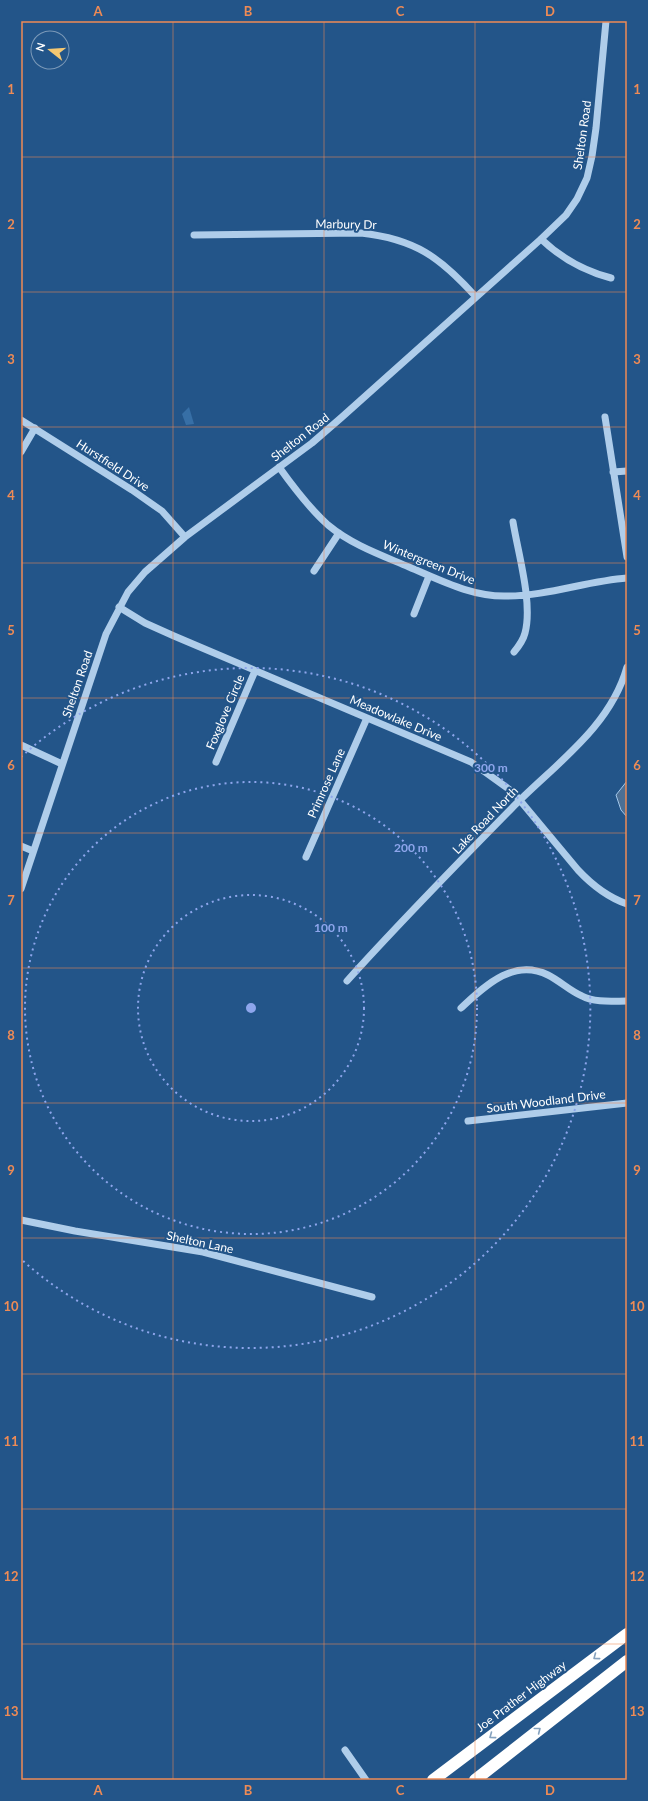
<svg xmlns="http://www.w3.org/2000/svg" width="648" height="1801" font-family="Lato,sans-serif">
<rect width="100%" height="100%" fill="#235589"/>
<path fill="#376fa6" d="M189 407 194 424 186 425 182 414Z"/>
<path fill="#4c6f94" stroke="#a3c8eb" d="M627 781V817L621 810 616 795Z"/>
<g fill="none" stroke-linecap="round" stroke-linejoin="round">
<path stroke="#afcdea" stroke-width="7" d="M194 235 361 233C415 239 440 257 476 297
M541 239C562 259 584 271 611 278
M605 417 627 557
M21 420 132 490 162 511 185 537
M21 452 35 428
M279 467C294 488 309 508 328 525 352 545 381 555 409 567 440 580 472 597 507 596 547 596 587 581 627 578
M613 472 627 471
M513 522C518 553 533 603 525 633 523 641 519 646 514 652
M314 571 339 533
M119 607 145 623 174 636 471 762 513 792 578 870C592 885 607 897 627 904
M414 614 429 576
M21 745 62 764
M216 762 255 671
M21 846 33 851
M306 857 367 718
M21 889 106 634 128 592 145 572 185 537 312 443 342 417 541 239 566 215 577 199 587 178 592 156 596 128 606 21
M347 981C400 922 456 865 512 808 554 765 610 728 627 667
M461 1008C485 986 513 958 548 975 560 981 570 991 582 996 595 1003 613 1001 627 1001
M468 1121 627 1103
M21 1220 75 1231 203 1252 372 1297
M345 1750 366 1780"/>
<path stroke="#fff" stroke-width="12" d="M433 1780 627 1634
M475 1780 627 1661"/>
</g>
<defs><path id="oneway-chevron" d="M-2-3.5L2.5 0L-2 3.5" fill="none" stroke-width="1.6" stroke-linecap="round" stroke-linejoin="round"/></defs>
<g stroke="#86a2be">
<use href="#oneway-chevron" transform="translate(596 1657) rotate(143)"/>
<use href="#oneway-chevron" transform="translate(538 1730) rotate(-38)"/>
<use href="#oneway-chevron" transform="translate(492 1736) rotate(143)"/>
</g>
<path fill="none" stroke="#ef8b55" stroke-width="1" stroke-opacity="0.55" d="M173 21V1780M324 21V1780M475 21V1780M21 157H627M21 292H627M21 427H627M21 563H627M21 698H627M21 833H627M21 968H627M21 1103H627M21 1238H627M21 1374H627M21 1509H627M21 1644H627"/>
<g fill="none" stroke="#8ea6ec" stroke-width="2" stroke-dasharray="2 4">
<circle cx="251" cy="1008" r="113"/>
<circle cx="251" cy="1008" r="226"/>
<path d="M21 757A340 340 0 1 1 21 1259"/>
</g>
<g text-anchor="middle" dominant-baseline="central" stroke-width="4" stroke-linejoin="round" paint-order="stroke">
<g font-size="12" fill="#fff" stroke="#235589">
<text transform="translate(582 135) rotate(-82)">Shelton Road</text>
<text transform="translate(346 224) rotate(1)">Marbury Dr</text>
<text transform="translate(300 437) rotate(-38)">Shelton Road</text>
<text transform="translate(113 465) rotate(33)">Hurstfield Drive</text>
<text transform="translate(429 562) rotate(22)">Wintergreen Drive</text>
<text transform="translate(77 684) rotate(-71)">Shelton Road</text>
<text transform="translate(225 712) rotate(-67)">Foxglove Circle</text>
<text transform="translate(396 718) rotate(23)">Meadowlake Drive</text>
<text transform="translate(326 783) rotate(-66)">Primrose Lane</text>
<text transform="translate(485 820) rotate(-46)">Lake Road North</text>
<text transform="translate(546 1101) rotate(-7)">South Woodland Drive</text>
<text transform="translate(200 1242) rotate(12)">Shelton Lane</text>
<text transform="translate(521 1696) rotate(-37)">Joe Prather Highway</text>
</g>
</g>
<circle cx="251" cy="1008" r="6" fill="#8ea6ec" stroke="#235589" stroke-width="2"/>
<g font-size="12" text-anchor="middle" font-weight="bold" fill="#8ea6ec" stroke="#235589" stroke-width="4" stroke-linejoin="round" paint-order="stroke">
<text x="491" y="772">300 m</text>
<text x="411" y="852">200 m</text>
<text x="331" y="932">100 m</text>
</g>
<rect width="648" height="1801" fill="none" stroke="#235589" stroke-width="44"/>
<g transform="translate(50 50) rotate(287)"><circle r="19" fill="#235589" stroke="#7b99b8"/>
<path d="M0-3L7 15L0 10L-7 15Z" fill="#f5c871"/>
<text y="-6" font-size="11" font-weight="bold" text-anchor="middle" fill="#ffffff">N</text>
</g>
<rect x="22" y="22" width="604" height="1757" fill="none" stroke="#ef8b55" stroke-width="1.5"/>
<g font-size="13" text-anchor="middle" font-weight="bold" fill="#ef8b55">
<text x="98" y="16">A</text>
<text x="248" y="16">B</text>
<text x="400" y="16">C</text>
<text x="550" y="16">D</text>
<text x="11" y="94">1</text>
<text x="637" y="94">1</text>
<text x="11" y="229">2</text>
<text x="637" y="229">2</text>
<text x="11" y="364">3</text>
<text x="637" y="364">3</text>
<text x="11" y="500">4</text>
<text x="637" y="500">4</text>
<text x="11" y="635">5</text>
<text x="637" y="635">5</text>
<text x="11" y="770">6</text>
<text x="637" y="770">6</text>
<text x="11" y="905">7</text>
<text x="637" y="905">7</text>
<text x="11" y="1040">8</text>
<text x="637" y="1040">8</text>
<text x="11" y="1175">9</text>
<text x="637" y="1175">9</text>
<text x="11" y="1311">10</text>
<text x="637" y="1311">10</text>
<text x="11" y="1446">11</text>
<text x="637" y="1446">11</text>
<text x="11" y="1581">12</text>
<text x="637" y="1581">12</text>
<text x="11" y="1716">13</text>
<text x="637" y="1716">13</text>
<text x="98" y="1795">A</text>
<text x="248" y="1795">B</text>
<text x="400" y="1795">C</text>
<text x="550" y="1795">D</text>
</g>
</svg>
